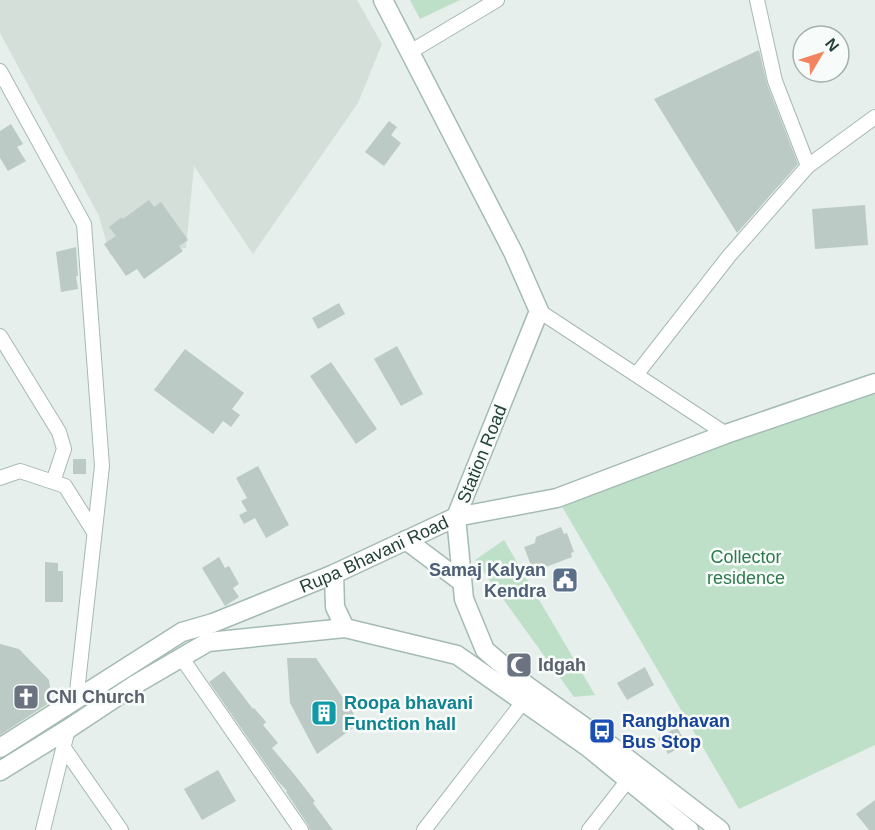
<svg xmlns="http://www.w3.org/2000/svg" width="875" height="830" font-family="Arial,sans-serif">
<rect width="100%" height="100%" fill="#e6efeb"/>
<path fill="#d4dfda" d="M0 0H357L382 44 358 103 253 254 194 166 186 248 110 255 99 216 0 33Z"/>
<path fill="#bfe0c8" d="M410 0H460L420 19Z
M875 385V745L739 809 557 498Z
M504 540 595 695 574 697 475 560Z"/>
<path fill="#bbcac4" d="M759 50 767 84 798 164 737 233 654 99Z
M389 121 397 127 391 135 401 143 384 166 365 152Z
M11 124 23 144 17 147 26 161 8 171 0 158V131Z
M149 200 154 207 161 202 188 240 179 246 183 251 144 279 137 269 126 276 104 244 116 236 109 227 122 217 123 219Z
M865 205 868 245 815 249 812 209Z
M76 247 78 276H76L78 289 61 292 56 252Z
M339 303 345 314 318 329 312 318Z
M397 346 423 394 401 406 374 359Z
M185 349 244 393 232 409 240 415 231 427 223 421 213 434 154 390Z
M331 362 377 429 356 444 310 376Z
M73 459H86V474H73Z
M258 466 289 525 266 538 255 518 244 524 239 515 247 511 241 501 247 498 236 478Z
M561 527 564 534 567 533 574 552 571 553 572 557 541 569 540 565 532 568 524 547 535 543 536 537Z
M219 557 225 568 229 566 239 584 233 588 239 597 225 606 202 568Z
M45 562 58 563V571H63V602H45Z
M0 644 19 649 49 680 52 701 0 735Z
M287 658H316L360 723 317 754 290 703Z
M645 667 654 685 627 700 617 683Z
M224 671 253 709 254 708 266 722 263 725 278 743 272 748 294 774 315 801 313 803 333 830H310L308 825 286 792 287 791 277 780 209 682Z
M677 727 686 744 668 754 658 738Z
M218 770 236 801 202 820 184 789Z
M875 800V830H869L856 814Z"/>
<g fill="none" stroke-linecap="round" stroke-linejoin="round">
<defs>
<path id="street" d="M757 0 775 81 808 166
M410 52 497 0
M0 71 84 224 102 466 76 701
M539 311 726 434
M0 336 59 432 64 449 53 482
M636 375 729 256 808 166 875 117
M0 478 20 471 65 486 94 532
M181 657 301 830
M64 748 121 830
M43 830 68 729
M424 830 523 702
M589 830 628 780"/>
<g id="secondary">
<path d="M383 0 513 252 539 311 456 517 464 599 485 650 526 685 607 743 720 830"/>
<path d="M406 540 462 582"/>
<path d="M334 574 335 607 345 628"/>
<path id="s1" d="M0 748 182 632 213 623 334 574 456 517 557 498 726 434 875 383"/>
<path d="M0 771 68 729 136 684 208 642 345 628 457 655 589 748 689 830"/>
</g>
</defs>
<use href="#street" stroke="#a8b8b2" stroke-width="16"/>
<use href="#secondary" stroke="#a4bbb3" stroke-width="21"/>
<use href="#street" stroke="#fff" stroke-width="14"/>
<use href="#secondary" stroke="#fff" stroke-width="18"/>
</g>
<defs>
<symbol id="civic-square" viewBox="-11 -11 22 22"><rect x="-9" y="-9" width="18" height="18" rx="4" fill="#5c6f8a" stroke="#f7fbf9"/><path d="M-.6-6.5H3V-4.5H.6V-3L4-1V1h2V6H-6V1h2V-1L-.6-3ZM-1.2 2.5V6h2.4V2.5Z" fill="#fff"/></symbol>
<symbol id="mosque-square" viewBox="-11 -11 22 22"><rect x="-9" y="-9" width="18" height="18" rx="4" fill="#6b7280" stroke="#f7fbf9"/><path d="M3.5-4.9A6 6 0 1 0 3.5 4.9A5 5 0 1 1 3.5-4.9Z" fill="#fff"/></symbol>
<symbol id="church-square" viewBox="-11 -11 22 22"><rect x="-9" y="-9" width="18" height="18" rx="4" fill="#6b7280" stroke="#f7fbf9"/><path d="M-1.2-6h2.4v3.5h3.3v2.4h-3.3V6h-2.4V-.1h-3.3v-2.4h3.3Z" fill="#fff"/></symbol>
<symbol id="building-square" viewBox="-11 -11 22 22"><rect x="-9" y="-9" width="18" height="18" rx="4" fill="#0f9aa8" stroke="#f7fbf9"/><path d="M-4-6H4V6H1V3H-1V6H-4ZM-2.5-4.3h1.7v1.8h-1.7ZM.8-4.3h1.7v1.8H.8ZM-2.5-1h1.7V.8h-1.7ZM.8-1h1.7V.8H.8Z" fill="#fff"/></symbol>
<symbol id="bus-square" viewBox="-11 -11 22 22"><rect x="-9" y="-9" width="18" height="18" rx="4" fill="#1a4fb4" stroke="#f7fbf9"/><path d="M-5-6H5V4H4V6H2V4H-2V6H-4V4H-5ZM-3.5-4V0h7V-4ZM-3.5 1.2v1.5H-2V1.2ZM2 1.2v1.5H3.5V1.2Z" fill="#fff"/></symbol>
</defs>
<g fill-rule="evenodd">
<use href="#civic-square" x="550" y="565" width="30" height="30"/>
<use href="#mosque-square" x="504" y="650" width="30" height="30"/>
<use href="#church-square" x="11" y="682" width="30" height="30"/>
<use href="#building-square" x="309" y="698" width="30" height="30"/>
<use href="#bus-square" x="587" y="716" width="30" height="30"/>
</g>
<g text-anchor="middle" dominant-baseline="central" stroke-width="5" stroke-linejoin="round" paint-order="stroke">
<g font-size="18" fill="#24423a" stroke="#f7fbf9">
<text transform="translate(482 454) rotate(-68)">Station Road</text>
<text stroke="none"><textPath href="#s1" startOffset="423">Rupa Bhavani Road</textPath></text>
</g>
<g font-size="18" fill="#2d7a4b" stroke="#f7fbf9">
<text x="746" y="557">Collector<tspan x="746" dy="21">residence</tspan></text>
</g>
<g font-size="18" font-weight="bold" fill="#4e5e75" stroke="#f7fbf9" text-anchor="end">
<text x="546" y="570">Samaj Kalyan<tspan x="546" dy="21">Kendra</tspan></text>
</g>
<g font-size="18" font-weight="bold" fill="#5b616d" stroke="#f7fbf9" text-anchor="start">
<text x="538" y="665">Idgah</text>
<text x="46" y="697">CNI Church</text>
</g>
<g font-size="18" font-weight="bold" fill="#0d838f" stroke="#f7fbf9" text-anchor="start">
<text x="344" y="703">Roopa bhavani<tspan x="344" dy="21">Function hall</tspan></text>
</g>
<g font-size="18" font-weight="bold" fill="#164399" stroke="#f7fbf9" text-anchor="start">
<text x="622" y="721">Rangbhavan<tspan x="622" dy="21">Bus Stop</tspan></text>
</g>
</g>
<g transform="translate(821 54) rotate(51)"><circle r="28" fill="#f7fbf9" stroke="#a3b1ad" stroke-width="1.5"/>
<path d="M0-4.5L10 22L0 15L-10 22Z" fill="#f4845f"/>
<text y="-9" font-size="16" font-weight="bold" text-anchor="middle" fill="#24423a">N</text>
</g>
</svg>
